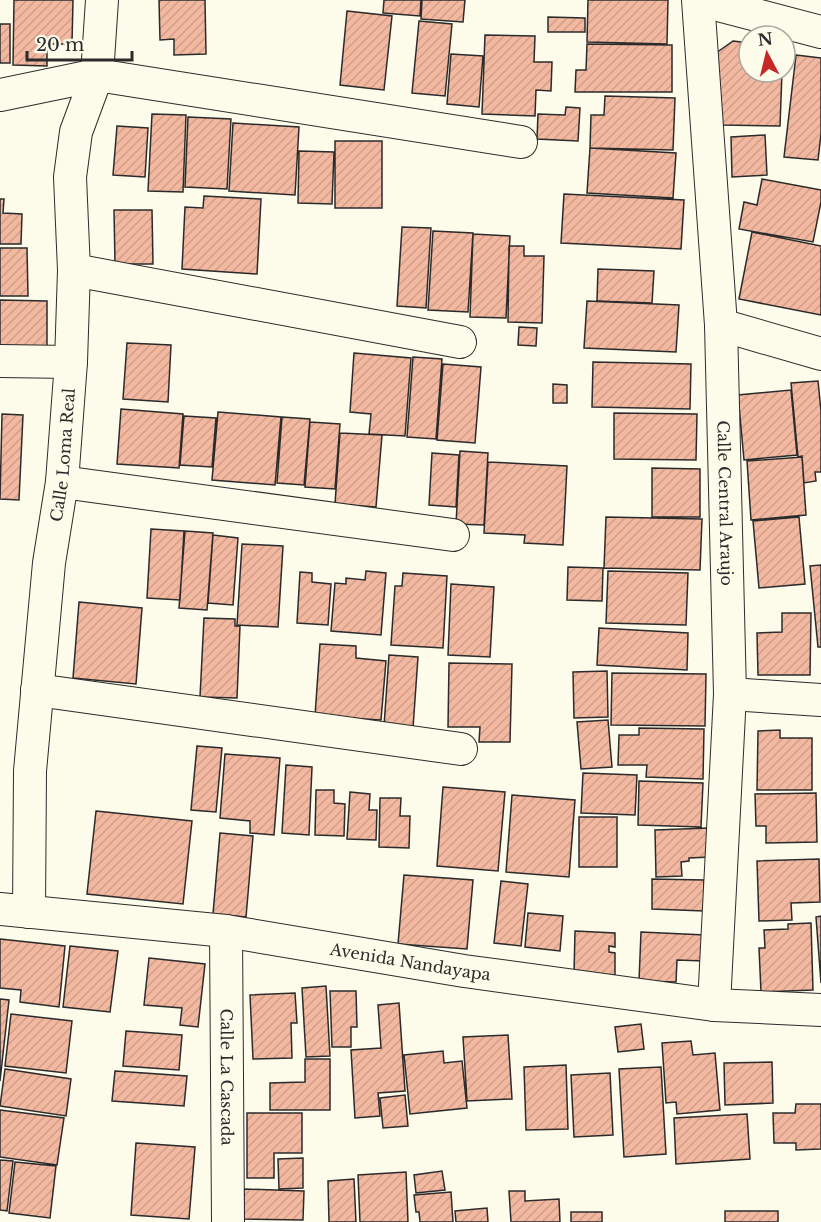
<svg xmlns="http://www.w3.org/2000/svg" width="821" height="1222" font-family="'Libre Baskerville',serif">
<defs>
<pattern id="building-hatch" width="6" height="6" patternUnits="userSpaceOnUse" patternTransform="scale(1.5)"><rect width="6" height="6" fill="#f2b8a0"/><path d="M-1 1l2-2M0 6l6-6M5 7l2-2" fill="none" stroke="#d09e8a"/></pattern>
</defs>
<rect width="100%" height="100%" fill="#fdfbea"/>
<path fill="url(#building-hatch)" stroke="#2b2b2b" stroke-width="1.5" d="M14 0H73L72 44H47V66L13 65Z
M159 0H205L206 54 174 55V39L160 40Z
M384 0H421L420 16 383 13Z
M422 0H465L463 22 421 19Z
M588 0H668L667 44 587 42Z
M347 11 392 16 384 90 340 85Z
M548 17 585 18V32H548Z
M419 21 452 24 445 96 412 93Z
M0 24H10V63H0Z
M485 35 535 36 534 62H552L551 91 536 90 535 116 482 114Z
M733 41 749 43V72H782L780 126 722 125 716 53Z
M587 44 672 45V92H575L576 70H586Z
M451 54 483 56 479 107 447 104Z
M796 55 821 58V134L818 160 784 157Z
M605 96 675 98 673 150 590 148 591 115H604Z
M566 107 580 108 578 141 537 139 538 114 565 115Z
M152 114 186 115 183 192 148 191Z
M188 117 231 119 227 189 185 187Z
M233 123 299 127 295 195 229 191Z
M117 126 148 128 145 177 113 175Z
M765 135 767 175 732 177 731 137Z
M335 141H382V208H335Z
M590 148 676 153 673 198 587 193Z
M299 151 334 152 332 204 298 203Z
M762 179 821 190V202L813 242 739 229 744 202 757 205Z
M564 194 684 200 681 249 561 243Z
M204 196 261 199 257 274 182 269 185 207 203 208Z
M0 199H4L3 213 22 214 21 244H0Z
M114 210H152L153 264H115Z
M402 227 431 228 426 308 397 306Z
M433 231 473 233 468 312 428 310Z
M752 232 821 246V315L739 299Z
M473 234 510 236 506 318 470 317Z
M509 246H524V256H544L542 323 508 322Z
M0 248H27L28 296H0Z
M598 269 654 271 652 303 597 301Z
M0 300 47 301V348H0Z
M587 301 679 305 676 352 584 348Z
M519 327 537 328 536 346 518 345Z
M127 343 171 345 168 402 123 399Z
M354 353 411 358 405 436 369 434 371 414 350 412Z
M413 357 442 359 436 439 407 437Z
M593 362 691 364 690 409 592 407Z
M443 364 481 367 475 443 437 440Z
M818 381 821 411V472H815L816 481 804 483 802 456 798 457 791 383Z
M553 384 567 385V403H553Z
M791 390 797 455 744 460 738 395Z
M121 409 183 414 179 468 117 464Z
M218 412 281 417 275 485 212 480Z
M614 413 697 414 696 460 614 459Z
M2 414 23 415 19 500 0 499Z
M184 416 216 418 212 467 180 465Z
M282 417 310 419 304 485 277 483Z
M310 422 340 424 335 489 305 487Z
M340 433 382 435 376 507 335 504Z
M460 451 488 453 484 525 456 524Z
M432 453 459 455 456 507 429 505Z
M802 457 806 515 751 520 747 461Z
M488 462 567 466 563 545 524 543 525 535 484 533Z
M652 468 700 469V517H652Z
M606 517 702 519 700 570 604 568Z
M799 517 805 584 759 588 753 521Z
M151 529 184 531 180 600 147 598Z
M185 531 213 533 207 610 179 608Z
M213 535 238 538 233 605 208 603Z
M242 544 283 546 278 627 237 625Z
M821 565V647H818L810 566Z
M568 567 603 568 602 601 567 600Z
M366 571 386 573 381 635 331 631 335 583 346 584V578L365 580Z
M608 571 688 573 686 625 606 623Z
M300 572 312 573V582L331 584 328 625 297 623Z
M403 573 447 576 443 648 391 645 395 586H402Z
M451 584 494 587 490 657 448 655Z
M79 602 142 608 136 684 73 678Z
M782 613H811L810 675H758L757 633 782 632Z
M204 618 235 619V626H240L237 698 200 697Z
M599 628 688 633 687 670 597 665Z
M320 644 356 646V658L386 661 381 720 315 716Z
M389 655 418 657 413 728 384 726Z
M449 663 512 664 510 742H479L480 727H448Z
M607 671 608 717 574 718 573 672Z
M612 673 706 674 705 726 611 725Z
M608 720 612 767 581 769 577 722Z
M639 728 704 729 703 779 646 777 647 765H618L619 735H639Z
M780 730V738H812V790H757L758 731Z
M197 746 222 748 216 812 191 810Z
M225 754 280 758 274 835 250 833V821L220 818Z
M286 765 312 767 309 835 282 833Z
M583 773 637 775 635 815 581 813Z
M639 781 703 783 701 827 638 825Z
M443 787 505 792 498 871 437 866Z
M316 790H334V803L345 804 344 836 315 835Z
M350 792 370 794 369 810H377L376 840 347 839Z
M816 793 817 842 766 843V826H756L755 794Z
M512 795 575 800 569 877 506 872Z
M380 798H401L400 816H410L409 848 379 847Z
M96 811 192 821 183 904 87 894Z
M579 817H617V867H579Z
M709 828 710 857 689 858V861L681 862 682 876 656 877 655 830Z
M220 833 253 836 246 917 213 914Z
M819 859 820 902 791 903 792 920 759 921 757 861Z
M404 875 473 880 467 949 398 944Z
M652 879 704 880V911L652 909Z
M501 881 528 884 521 946 494 943Z
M528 913 563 916 560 951 525 947Z
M821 916V983L816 917Z
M811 923 813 990 761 992 759 948H765L764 930 788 929V924Z
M575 931 615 933V947L609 946V952L615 953V975L574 974Z
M641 932 705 935 704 961 677 960 676 982 639 981Z
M0 939 65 946 59 1007 20 1002 21 990 0 988Z
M70 946 118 951 110 1012 63 1007Z
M149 958 205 964 198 1027 180 1025 182 1008 144 1005Z
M326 986 330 1056 306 1057 302 988Z
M330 991H356L357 1027H351V1047H332Z
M295 993 297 1023H291L292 1058 253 1059 250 995Z
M0 999 9 1000 0 1081Z
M399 1003 405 1091 378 1093 380 1116 355 1118 351 1050 381 1048 378 1005Z
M11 1014 72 1021 66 1073 5 1066Z
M641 1024 644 1049 618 1052 615 1027Z
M126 1031 182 1035 179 1070 123 1066Z
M508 1035 512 1099 467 1101 463 1037Z
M691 1041 693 1055 715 1053 720 1110 677 1114 676 1102 666 1103 662 1043Z
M443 1051 444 1063 462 1061 467 1108 410 1114 404 1055Z
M305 1059H330V1110H270V1083L305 1082Z
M772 1062 773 1103 725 1105 724 1063Z
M566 1065 568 1129 526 1130 524 1067Z
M661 1067 666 1154 624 1157 619 1069Z
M5 1069 71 1079 66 1116 0 1106Z
M115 1071 187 1076 184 1106 112 1101Z
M610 1073 613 1135 574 1137 571 1075Z
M405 1095 408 1126 383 1128 380 1098Z
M796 1104H821V1149L796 1150V1143H774L773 1113H795Z
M0 1110 64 1118 57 1165 0 1157Z
M247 1113H302V1153H274V1178H247Z
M747 1114 750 1159 676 1164 674 1118Z
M136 1143 195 1147 189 1219 131 1215Z
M303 1158V1188L279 1189 278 1159Z
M0 1160 13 1161 7 1211 0 1210Z
M15 1162 56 1166 50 1218 9 1213Z
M442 1171 445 1190 416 1193 414 1175Z
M406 1172 408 1222H360L358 1175Z
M354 1179 356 1222H329L328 1181Z
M244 1189 304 1191 303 1220 244 1219Z
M509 1191H525V1201L559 1199 560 1222H511Z
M451 1192 453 1222H420L419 1212H416L414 1195Z
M487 1208 488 1222H456L455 1211Z
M725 1211H778V1222H725Z
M571 1212H602V1222H571Z"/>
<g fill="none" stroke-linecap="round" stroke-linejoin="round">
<defs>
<g id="street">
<path id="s1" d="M698 0 721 325 730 694 714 1005"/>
<path d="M699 0 821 32"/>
<path d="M0 95 97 75 521 142"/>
<path d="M74 270 460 342"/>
<path d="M721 325 821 354"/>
<path d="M0 361 71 362"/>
<path d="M62 482 453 535"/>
<path d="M37 690 461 749"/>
<path d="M730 694 821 700"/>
<path id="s2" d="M0 909 226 931 464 971 714 1005 821 1010"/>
<path id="s3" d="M29 912 30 771 49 563 62 482 71 362 74 270 70 177 76 132 97 75 102 0"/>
<path id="s4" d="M226 931 228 1222"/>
</g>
</defs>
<use href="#street" stroke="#2b2b2b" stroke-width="34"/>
<use href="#street" stroke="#fdfbea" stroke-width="32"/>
</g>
<g text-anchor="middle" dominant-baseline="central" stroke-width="4.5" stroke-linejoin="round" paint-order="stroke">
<g font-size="16" fill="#2b2b2b" stroke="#fdfbea">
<text stroke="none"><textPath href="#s3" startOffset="459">Calle Loma Real</textPath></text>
<text stroke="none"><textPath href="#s1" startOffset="504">Calle Central Araujo</textPath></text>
<text stroke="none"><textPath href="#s2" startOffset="414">Avenida Nandayapa</textPath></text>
<text stroke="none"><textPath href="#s4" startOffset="146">Calle La Cascada</textPath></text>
</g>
</g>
<g transform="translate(767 54) rotate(353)"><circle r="28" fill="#fdfbea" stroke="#a9a89e" stroke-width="1.5"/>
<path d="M0-4.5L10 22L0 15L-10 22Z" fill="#c62828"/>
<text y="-9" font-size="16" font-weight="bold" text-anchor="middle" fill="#2b2b2b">N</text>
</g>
<path d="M27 51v9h105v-9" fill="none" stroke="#2b2b2b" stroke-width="3"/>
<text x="36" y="51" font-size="18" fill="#2b2b2b" stroke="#fdfbea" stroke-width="4.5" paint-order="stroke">20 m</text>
</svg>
